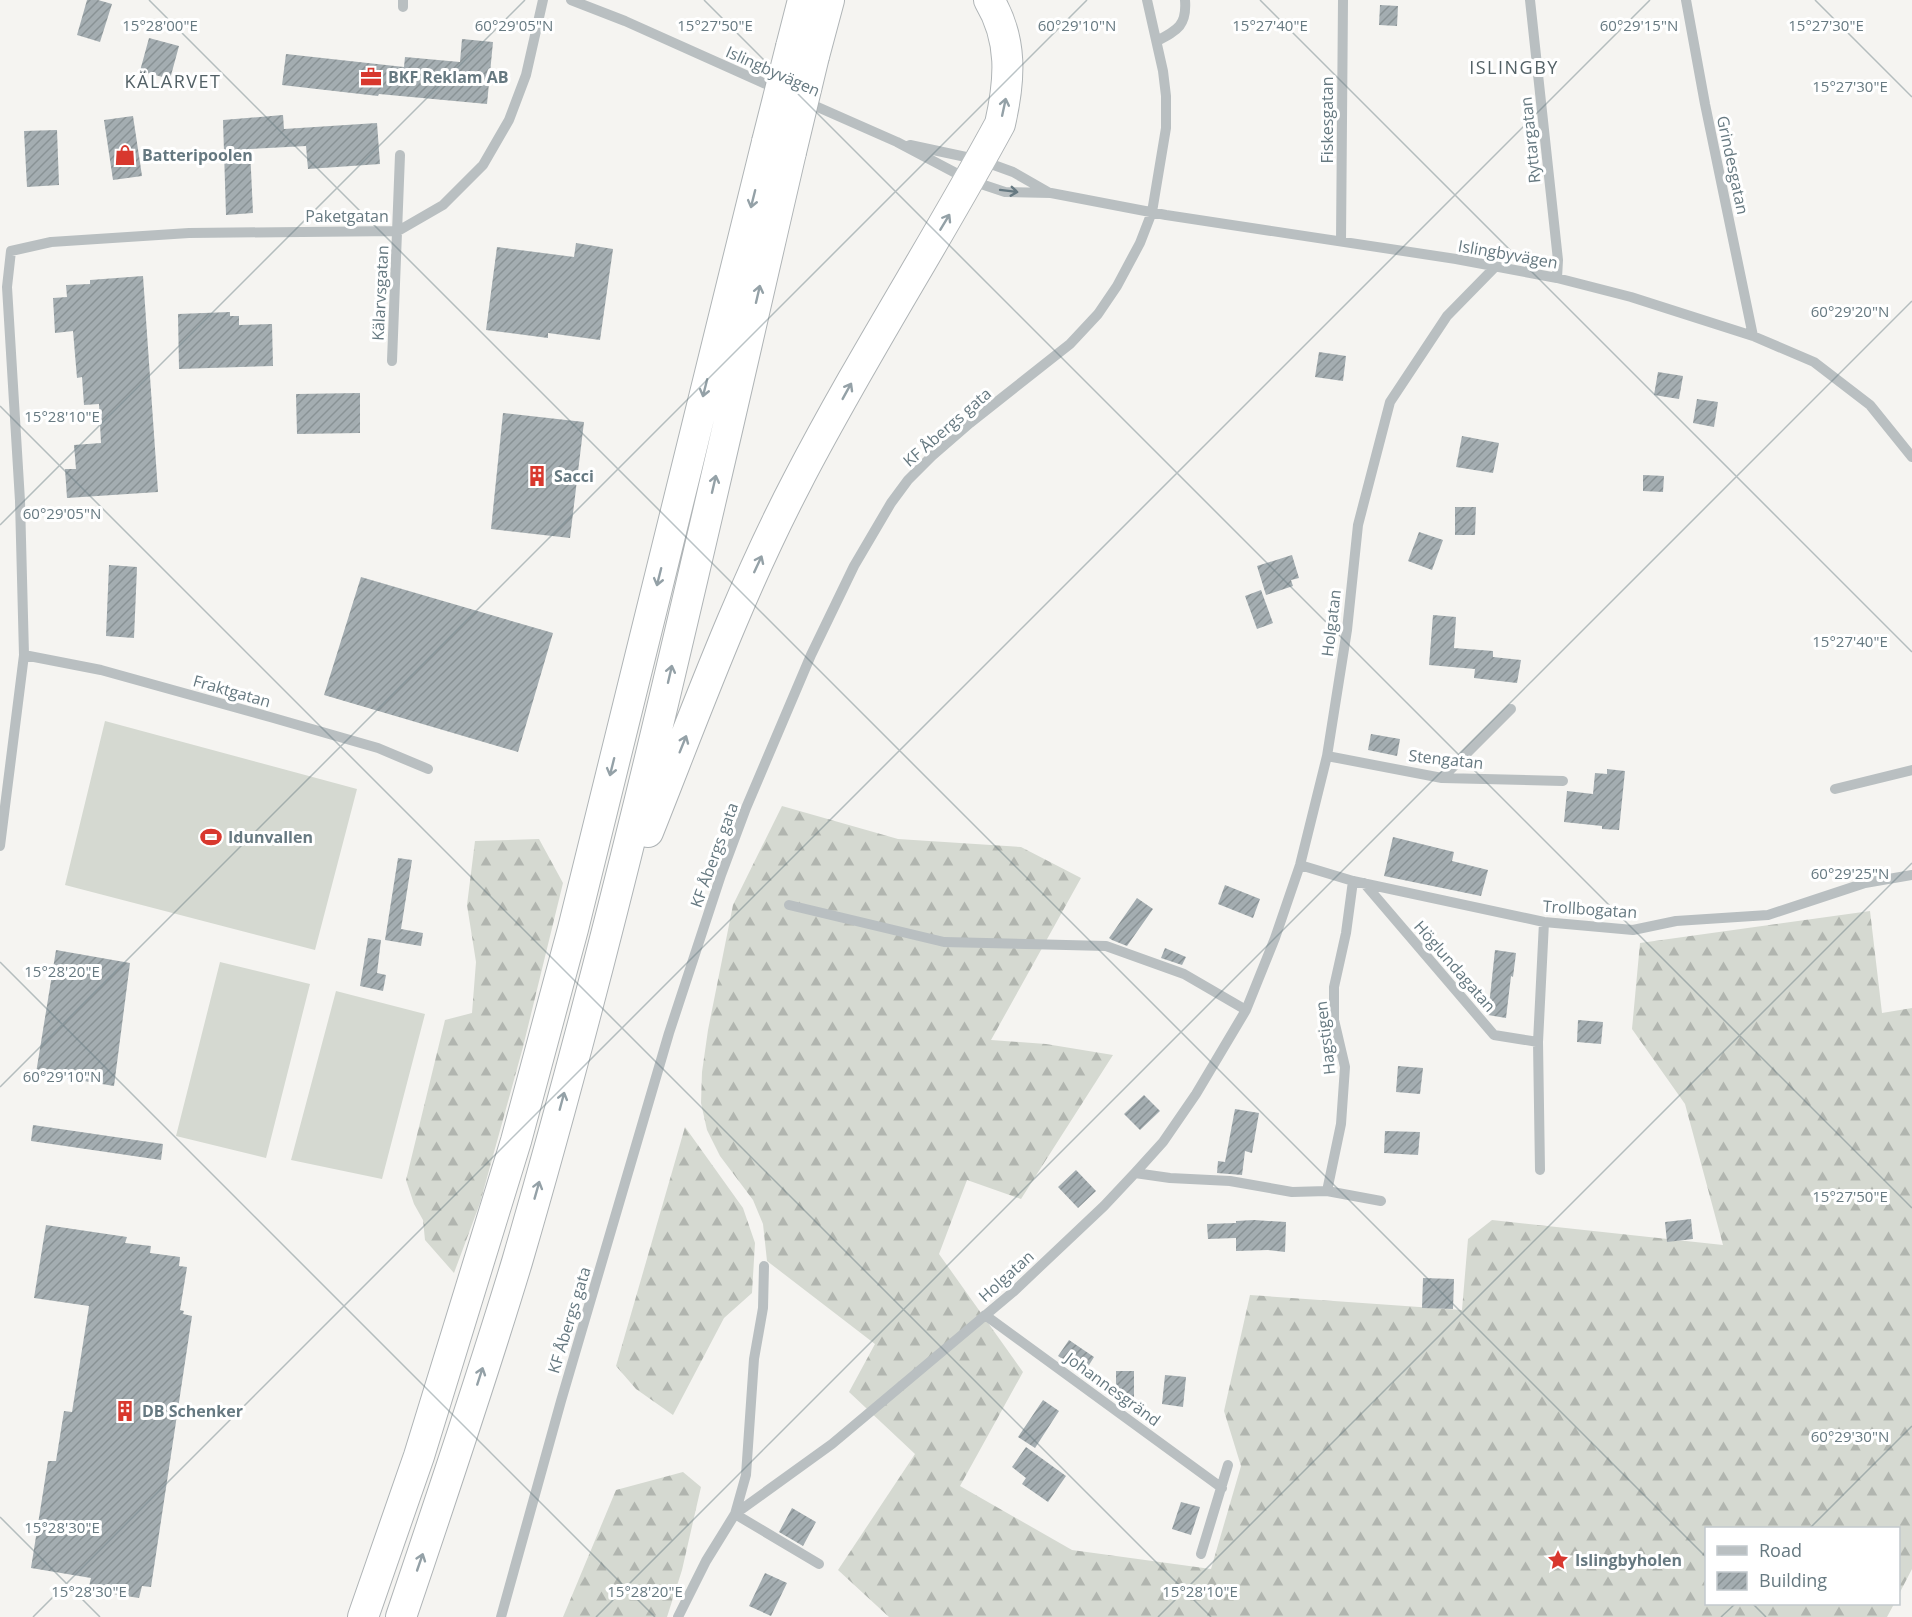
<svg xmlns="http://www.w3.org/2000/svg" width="1912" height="1617" font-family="'Open Sans',sans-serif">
<defs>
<pattern id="forest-firs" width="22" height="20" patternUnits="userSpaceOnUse" patternTransform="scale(1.5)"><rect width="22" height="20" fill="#d5d9d1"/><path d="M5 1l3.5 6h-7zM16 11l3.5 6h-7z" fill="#b1b5af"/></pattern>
<pattern id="building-hatch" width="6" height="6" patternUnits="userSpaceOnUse" patternTransform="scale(1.5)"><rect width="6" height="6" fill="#a4adb1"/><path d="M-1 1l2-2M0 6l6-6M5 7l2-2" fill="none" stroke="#899295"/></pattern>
</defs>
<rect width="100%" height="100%" fill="#f5f4f1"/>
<path fill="url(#forest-firs)" d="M782 806 898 839 1021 847 1081 878 991 1040 1046 1044 1113 1055 1021 1199 967 1180 939 1254 1023 1372 960 1486 1072 1550 1211 1569 1241 1466 1224 1411 1250 1295 1462 1310 1468 1239 1492 1220 1723 1245 1685 1104 1632 1029 1640 943 1870 911 1882 1013 1912 1008V1569L1899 1594 1898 1528H1706V1604H1894L1887 1617H889L838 1570 915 1454 849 1392 875 1344 767 1261 763 1224 753 1200 720 1156 707 1130 701 1103 702 1072 708 1030 733 905Z
M539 839 563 883 523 1047 480 1203 454 1273 425 1240 423 1220 414 1204 406 1180 445 1020 472 1013 476 962 467 905 475 841Z
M685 1127 743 1208 755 1243 752 1293 724 1318 673 1415 636 1389 616 1366Z
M683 1472 701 1487 682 1570 667 1617H563L616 1490Z"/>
<path fill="#d5d9d1" d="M105 721 357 789 315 950 65 885Z
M220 962 310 984 266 1158 176 1136Z
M336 991 425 1014 382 1179 291 1160Z"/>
<path fill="url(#building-hatch)" d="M87 0H98L112 4 100 42 77 35Z
M1380 5 1398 6 1397 26 1379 25Z
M149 38 179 46 170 79 140 71Z
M462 39 493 42 487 104 379 94 378 96 282 85 286 54 404 67 405 57 460 62Z
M283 115 284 129 377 123 380 164 308 169 306 146 250 149 253 213 226 215 223 120Z
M133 116 142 176 113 180 104 120Z
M57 130 59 185 27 187 24 131Z
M576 243 613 249 600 340 548 333V338L486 330 497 247 574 257Z
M143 276 158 492 67 498 65 469H76L74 445 101 443 99 404 84 405 82 377 77 378 73 331 55 333 53 298 67 297 66 285 90 284V280Z
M230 312V316H239V325L272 324 273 366 179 369 178 314Z
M1319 352 1346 356 1343 381 1315 377Z
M1658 372 1683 376 1679 399 1654 395Z
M360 393V433L297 434 296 394Z
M1697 399 1718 402 1714 427 1693 423Z
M503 413 584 422 570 538 491 529Z
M1462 436 1499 443 1493 473 1456 467Z
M1643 475 1664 476 1663 492 1643 491Z
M1455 507H1476L1475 535H1455Z
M1419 532 1443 540 1432 570 1408 561Z
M1292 555 1299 578 1291 580 1293 586 1266 595 1257 566Z
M109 565 137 567 134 638 106 636Z
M361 577 553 633 518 752 324 695Z
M1261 590 1273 623 1257 629 1245 596Z
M1433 615 1456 617 1454 648 1493 651V657L1521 660 1517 683 1474 678 1475 669 1429 665Z
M1371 734 1400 739 1397 756 1368 750Z
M1607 769 1625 771 1619 830 1602 829V826L1564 822 1567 791 1593 794 1595 773 1607 774Z
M1393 837 1454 852 1452 861 1488 870 1481 896 1384 876Z
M398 858 412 860 401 929 423 933 421 946 385 940Z
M1225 885 1260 899 1253 918 1218 904Z
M1137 898 1153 909 1127 946 1112 940 1109 938Z
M368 938 381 940 377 973 386 975 383 991 360 986Z
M1165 948 1186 957 1182 965 1161 958Z
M56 950 130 963 114 1086 36 1073Z
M1495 950 1516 953 1513 977 1511 976 1506 1018 1488 1015Z
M1578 1020 1603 1022 1601 1044 1577 1042Z
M1398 1066 1423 1068 1420 1094 1396 1092Z
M1144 1095 1160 1111 1140 1130 1124 1114Z
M1235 1109 1259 1113 1252 1153 1245 1151 1242 1175 1217 1173 1218 1161 1225 1162Z
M33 1125 163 1144 161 1160 31 1141Z
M1385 1131 1420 1132 1418 1155 1384 1153Z
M1076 1170 1096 1191 1078 1208 1058 1187Z
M1691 1219 1693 1239 1667 1242 1665 1222Z
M1254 1220 1286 1222 1285 1252 1268 1250 1236 1251V1238L1208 1239 1207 1224 1236 1223V1221Z
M46 1225 127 1237 125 1243 151 1246 150 1253 180 1257 179 1266 187 1267 180 1310 184 1311 183 1314 192 1316 151 1587 142 1586 139 1598 88 1590 91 1578 31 1568 48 1461H56L64 1411 72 1412 89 1306 34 1298Z
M1423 1278 1454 1279 1453 1309 1422 1308Z
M1069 1340 1094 1357 1084 1373 1058 1356Z
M1116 1371H1134V1400H1116Z
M1165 1375 1186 1377 1183 1407 1162 1404Z
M1043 1400 1059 1411 1035 1448 1018 1437Z
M1026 1447 1066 1476 1048 1502 1022 1484 1026 1478 1012 1467Z
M1181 1502 1200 1507 1191 1535 1172 1529Z
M792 1508 816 1522 803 1546 779 1532Z
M765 1573 787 1583 771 1616 749 1606Z"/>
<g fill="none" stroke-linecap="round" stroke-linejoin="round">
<defs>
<path id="highway" d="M791 47 803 0
M814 56 829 0
M648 832C695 714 738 595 797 482 860 360 935 244 1000 124 1010 80 1013 40 989 0
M363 1617 419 1456 516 1141 573 929 767 142
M401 1617C441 1499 481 1381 517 1262 624 896 705 523 791 152"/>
</defs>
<use href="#highway" stroke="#afb4b6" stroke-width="32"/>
<path stroke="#b9bfc1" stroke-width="10" d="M571 0 625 21 779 90
M1530 0 1558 260 1557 278
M1686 0 1705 104 1753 336
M403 7V0
M1157 41C1178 30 1187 25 1185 0
M804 101 897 142 969 180 1005 192 1051 193 1166 215 1456 259 1557 278 1631 297 1753 336 1814 362 1870 405 1912 457
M910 145 980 160 1013 172 1048 192
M1341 241 1343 0
M392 361 400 155
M24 655 101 670 270 717 378 748 428 769
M1327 756 1442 778 1563 781
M1442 778 1511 709
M1835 789 1912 770
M0 846 24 655 20 501 7 287 11 251 51 242 189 233 398 231 443 205 483 165 509 120 526 75 543 0
M1300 865 1353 881 1544 922 1633 930 1676 921 1768 915 1865 883 1912 875
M1364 883 1494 1035 1538 1042
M789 905 944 942 1106 946 1184 974 1246 1010
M1540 1170 1538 1042 1544 922
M1135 1173 1170 1178 1230 1181 1292 1192 1327 1191 1381 1201
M1327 1191 1341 1124 1345 1067 1334 1020V987L1346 933 1353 881
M764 1266 763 1308 754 1359 746 1475 735 1514 819 1564
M985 1315 1222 1488
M1201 1554 1228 1465
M501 1617 561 1401 669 1033 721 875 746 808 811 655 854 566 891 503 908 480 932 456 970 423 1070 344 1098 314 1117 286 1140 243 1152 212 1166 128V96L1163 71 1147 0
M678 1617 706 1561 735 1514 832 1444 1013 1292 1104 1206 1135 1173 1163 1142 1196 1094 1246 1010 1275 938 1300 865 1327 756 1347 630 1358 525 1390 402 1447 316 1495 267"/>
<use href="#highway" stroke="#fff" stroke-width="30"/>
<defs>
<path id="highway-bridge" d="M767 142 791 47
M791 152 814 56"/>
</defs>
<use href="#highway-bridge" stroke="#afb4b6" stroke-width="32" stroke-linecap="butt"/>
<use href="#highway-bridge" stroke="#fff" stroke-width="30"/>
</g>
<defs><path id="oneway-shaft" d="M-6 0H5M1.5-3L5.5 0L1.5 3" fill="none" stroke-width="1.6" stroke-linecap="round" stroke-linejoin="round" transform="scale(1.5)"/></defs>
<g stroke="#94a1a7">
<use href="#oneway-shaft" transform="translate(1004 107) rotate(-78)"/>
<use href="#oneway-shaft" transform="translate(753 199) rotate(104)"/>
<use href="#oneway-shaft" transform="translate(945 222) rotate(-59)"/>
<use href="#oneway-shaft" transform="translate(758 294) rotate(-77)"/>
<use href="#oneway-shaft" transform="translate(705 388) rotate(104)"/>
<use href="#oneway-shaft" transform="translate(847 391) rotate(-61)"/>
<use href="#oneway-shaft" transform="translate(714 484) rotate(-77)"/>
<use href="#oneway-shaft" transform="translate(758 564) rotate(-65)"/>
<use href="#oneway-shaft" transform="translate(659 577) rotate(104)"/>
<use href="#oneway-shaft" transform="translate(670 674) rotate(-77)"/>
<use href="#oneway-shaft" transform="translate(683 744) rotate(-68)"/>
<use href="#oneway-shaft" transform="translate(612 767) rotate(104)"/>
<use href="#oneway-shaft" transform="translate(562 1101) rotate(-75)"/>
<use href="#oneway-shaft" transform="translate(537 1190) rotate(-74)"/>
<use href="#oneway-shaft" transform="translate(480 1376) rotate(-72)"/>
<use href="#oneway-shaft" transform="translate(420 1562) rotate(-71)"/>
</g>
<use stroke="#667981" href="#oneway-shaft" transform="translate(1009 191) rotate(7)"/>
<path fill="none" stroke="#667981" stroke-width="1.5" stroke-opacity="0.45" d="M149 0 1706 1557M704 0 1912 1208M1260 0 1912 652M1815 0 1912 97M0 406 1211 1617M0 525 525 0M0 962 655 1617M0 1087 1087 0M0 1517 100 1617M1810 1528 1912 1426M1753 1604 1766 1617M33 1617 1650 0M596 1617 1912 301M1158 1617 1912 863M1721 1617 1735 1604"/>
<defs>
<symbol id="office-bare" viewBox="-9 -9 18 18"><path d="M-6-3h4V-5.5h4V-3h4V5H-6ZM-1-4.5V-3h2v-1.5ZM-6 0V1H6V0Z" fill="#d8382e" stroke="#fff" stroke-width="2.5" paint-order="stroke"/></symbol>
<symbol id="shop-bare" viewBox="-9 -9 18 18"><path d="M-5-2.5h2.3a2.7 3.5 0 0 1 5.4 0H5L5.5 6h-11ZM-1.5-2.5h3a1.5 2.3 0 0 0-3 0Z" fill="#d8382e" stroke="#fff" stroke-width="2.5" paint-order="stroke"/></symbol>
<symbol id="building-bare" viewBox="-9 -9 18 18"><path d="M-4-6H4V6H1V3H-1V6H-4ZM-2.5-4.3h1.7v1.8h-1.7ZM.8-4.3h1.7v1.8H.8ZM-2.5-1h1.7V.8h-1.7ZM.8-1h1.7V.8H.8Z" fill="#d8382e" stroke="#fff" stroke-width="2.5" paint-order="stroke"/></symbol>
<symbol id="stadium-bare" viewBox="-9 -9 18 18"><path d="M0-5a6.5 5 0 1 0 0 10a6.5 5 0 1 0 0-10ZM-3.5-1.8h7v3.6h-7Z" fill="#d8382e" stroke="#fff" stroke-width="2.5" paint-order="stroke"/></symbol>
<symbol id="sight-bare" viewBox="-9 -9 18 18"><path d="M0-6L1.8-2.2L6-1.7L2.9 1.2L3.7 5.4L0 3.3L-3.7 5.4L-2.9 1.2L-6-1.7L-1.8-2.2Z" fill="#d8382e" stroke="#fff" stroke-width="2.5" paint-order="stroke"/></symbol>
</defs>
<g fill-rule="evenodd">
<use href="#office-bare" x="356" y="62" width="30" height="30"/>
<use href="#shop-bare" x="110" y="140" width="30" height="30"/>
<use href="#building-bare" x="522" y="461" width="30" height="30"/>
<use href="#stadium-bare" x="196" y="822" width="30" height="30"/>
<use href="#building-bare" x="110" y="1396" width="30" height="30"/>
<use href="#sight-bare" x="1543" y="1545" width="30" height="30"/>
</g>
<g text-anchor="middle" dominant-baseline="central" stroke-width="6" stroke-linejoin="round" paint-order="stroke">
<g font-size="16" fill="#667981" stroke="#fff">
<text transform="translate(773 71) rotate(24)">Islingbyvägen</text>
<text transform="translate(1327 120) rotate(-90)">Fiskesgatan</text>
<text transform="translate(1530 140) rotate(-96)">Ryttargatan</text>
<text transform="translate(1733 165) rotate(78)">Grindesgatan</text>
<text x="347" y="216">Paketgatan</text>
<text transform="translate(1508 254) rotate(10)">Islingbyvägen</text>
<text transform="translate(380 293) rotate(-87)">Kälarvsgatan</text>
<text transform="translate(947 427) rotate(-41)">KF Åbergs gata</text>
<text transform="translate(1331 623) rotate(-83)">Holgatan</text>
<text transform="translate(232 691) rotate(16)">Fraktgatan</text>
<text transform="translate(1446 759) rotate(6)">Stengatan</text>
<text transform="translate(714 855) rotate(-70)">KF Åbergs gata</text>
<text transform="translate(1590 909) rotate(4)">Trollbogatan</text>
<text transform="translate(1455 966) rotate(49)">Höglundagatan</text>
<text transform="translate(1325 1038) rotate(-97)">Hagstigen</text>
<text transform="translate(1006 1276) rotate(-42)">Holgatan</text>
<text transform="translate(569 1320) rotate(-73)">KF Åbergs gata</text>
<text transform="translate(1113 1389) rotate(36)">Johannesgränd</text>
</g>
<g font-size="16" font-weight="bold" fill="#667981" stroke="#fff" text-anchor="start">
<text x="388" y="77">BKF Reklam AB</text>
<text x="142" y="155">Batteripoolen</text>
<text x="554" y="476">Sacci</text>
<text x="228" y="837">Idunvallen</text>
<text x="142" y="1411">DB Schenker</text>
<text x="1575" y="1560">Islingbyholen</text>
</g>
<g font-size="18" letter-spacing="1.5" fill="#536166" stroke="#fff">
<text x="1514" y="67">ISLINGBY</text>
<text x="173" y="81">KÄLARVET</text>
</g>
</g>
<g font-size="15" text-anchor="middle" fill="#667981" stroke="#fff" stroke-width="6" stroke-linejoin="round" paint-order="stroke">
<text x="1826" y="31">15°27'30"E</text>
<text x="160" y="31">15°28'00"E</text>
<text x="514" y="31">60°29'05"N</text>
<text x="715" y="31">15°27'50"E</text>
<text x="1077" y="31">60°29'10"N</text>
<text x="1270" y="31">15°27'40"E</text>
<text x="1639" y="31">60°29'15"N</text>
<text x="1850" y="92">15°27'30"E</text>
<text x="1850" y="317">60°29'20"N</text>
<text x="62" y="422">15°28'10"E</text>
<text x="62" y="519">60°29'05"N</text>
<text x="1850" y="647">15°27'40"E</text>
<text x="1850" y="879">60°29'25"N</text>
<text x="62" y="977">15°28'20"E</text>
<text x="62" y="1082">60°29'10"N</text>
<text x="1850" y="1202">15°27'50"E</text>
<text x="1850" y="1442">60°29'30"N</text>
<text x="62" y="1533">15°28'30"E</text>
<text x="89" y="1597">15°28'30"E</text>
<text x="645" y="1597">15°28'20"E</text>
<text x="1200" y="1597">15°28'10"E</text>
</g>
<rect x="1705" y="1527" width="195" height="78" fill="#ffffff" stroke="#c2c9cd" stroke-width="1.5"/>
<rect x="1717" y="1546" width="30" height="9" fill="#b9bfc1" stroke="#c2c9cd" stroke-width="1.5"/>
<text x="1759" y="1557" font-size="18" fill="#667981">Road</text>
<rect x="1717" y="1572" width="30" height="18" fill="url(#building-hatch)" stroke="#c2c9cd" stroke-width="1.5"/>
<text x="1759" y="1587" font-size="18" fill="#667981">Building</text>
</svg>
